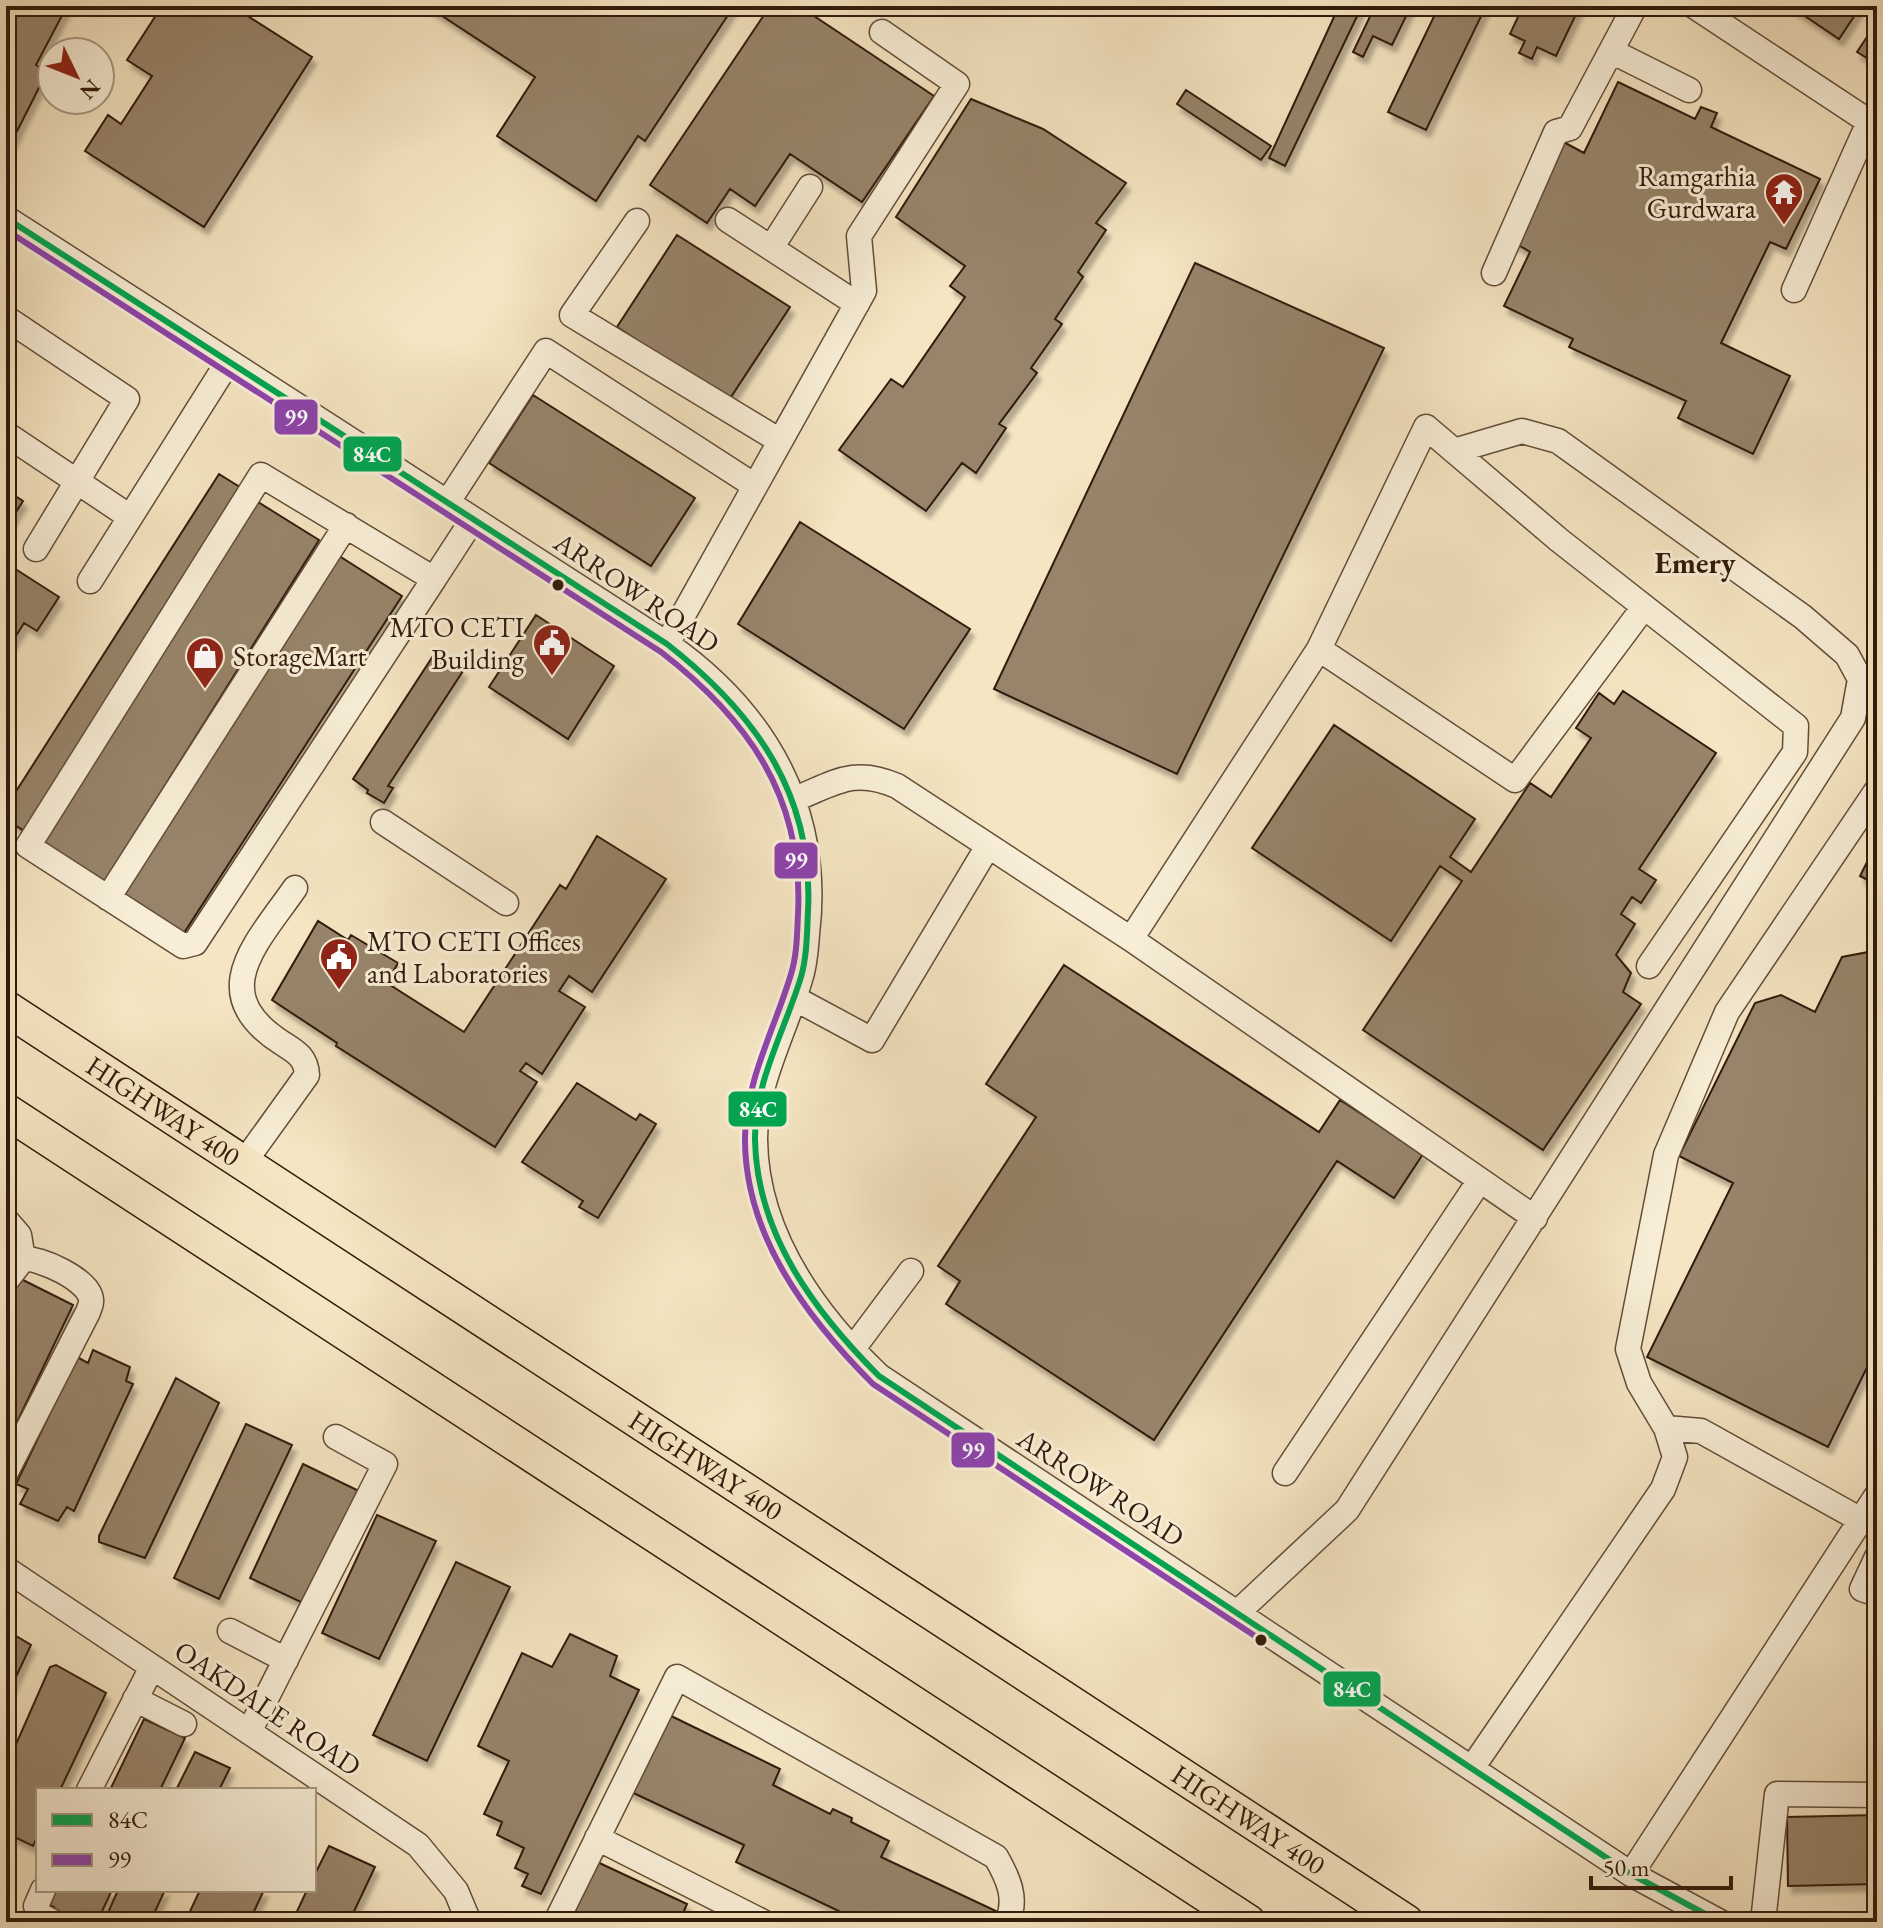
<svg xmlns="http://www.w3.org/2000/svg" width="1883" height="1928" font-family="'EB Garamond',serif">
<defs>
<filter id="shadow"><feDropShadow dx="4" dy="7" stdDeviation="2" flood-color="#0004"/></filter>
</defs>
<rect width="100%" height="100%" fill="#f5e5c2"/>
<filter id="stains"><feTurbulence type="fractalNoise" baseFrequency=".0025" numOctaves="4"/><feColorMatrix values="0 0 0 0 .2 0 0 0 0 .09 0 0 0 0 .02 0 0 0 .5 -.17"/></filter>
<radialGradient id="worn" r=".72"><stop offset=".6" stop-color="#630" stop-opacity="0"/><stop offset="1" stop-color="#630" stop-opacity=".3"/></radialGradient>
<path fill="#97846a" stroke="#321a0b" stroke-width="2" filter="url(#shadow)" d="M6 6H67L36 65 47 72 9 147Z
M162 6H232L312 57 204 227 85 151 108 115 121 124 152 76 127 60Z
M427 6H734L645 141 638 136 596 201 497 136 535 77Z
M770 6H799L934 96 862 202 790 154 755 206 730 189 707 223 650 185Z
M1339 6H1362L1285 166 1269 158Z
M1375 6H1411L1392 45 1373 36 1363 57 1353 52Z
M1439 6H1486L1426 130 1388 112Z
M1523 6H1580L1556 56 1537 47 1532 59 1519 53 1525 41 1510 34Z
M1790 6H1861L1839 39Z
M1877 22V64L1857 52Z
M1618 82 1695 119 1701 107 1717 113 1711 127 1820 179 1786 249 1770 242 1721 343 1790 376 1753 454 1678 418 1686 401 1569 347 1573 339 1504 306 1530 252 1512 241 1558 139 1584 153Z
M1186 90 1271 146 1261 160 1177 104Z
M971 99 1043 129 1126 183 1096 223 1106 230 1078 272 1083 277 1055 319 1062 324 1031 368 1037 373 999 424 1006 428 976 473 962 463 926 511 839 450 891 379 903 387 965 297 950 286 965 266 896 217Z
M677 235 790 307 729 400 617 327Z
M1195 263 1384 348 1177 774 994 689Z
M533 395 695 498 651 566 489 463Z
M219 474 243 489 24 831 6 819V807Z
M6 490 23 501 6 528Z
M250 497 319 540 104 883 35 839Z
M800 522 970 629 904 729 738 624Z
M333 552 402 596 182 936 114 892Z
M6 563 59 597 37 631 24 623 6 652Z
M536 615 614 666 568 739 489 687Z
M435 653 463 671 388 786 393 788 384 803 367 793 368 790 353 779Z
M1623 691 1716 753 1639 869 1656 880 1641 903 1632 897 1621 914 1635 924 1616 955 1631 973 1623 992 1641 1004 1543 1150 1363 1030 1462 881 1440 866 1391 941 1252 848 1334 725 1475 819 1450 857 1471 872 1530 783 1551 797 1591 738 1576 728 1599 693 1614 704Z
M597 836 666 879 592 992 569 976 559 991 585 1007 542 1074 526 1063 520 1071 537 1082 495 1147 336 1046 337 1043 272 1000 318 921 348 940 351 935 398 963 387 983 464 1032 560 885 566 889Z
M1877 842V885L1860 876Z
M1877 933V1347L1828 1447 1647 1357 1733 1183 1679 1156 1755 1003 1781 995 1815 1012 1842 957 1868 952Z
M1064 965 1319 1132 1340 1100 1423 1154 1394 1198 1337 1161 1154 1440 946 1304 960 1281 938 1266 1036 1117 986 1084Z
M577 1083 636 1120 640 1114 656 1124 598 1218 579 1207 583 1201 522 1162Z
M17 1277 73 1305 6 1445V1299Z
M93 1350 130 1367 126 1381 133 1384 74 1511 67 1507 58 1521 20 1504 28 1489 16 1484 77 1357 88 1363Z
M176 1378 219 1403 145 1558 99 1542V1536Z
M246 1424 292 1445 219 1599 174 1578Z
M303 1464 359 1491 305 1604 250 1578Z
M377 1515 436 1541 379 1659 322 1633Z
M456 1562 510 1587 427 1761 373 1735Z
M6 1630 31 1645 6 1698Z
M570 1634 617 1656 610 1676 639 1690 541 1894 522 1886 528 1874 515 1868 524 1848 497 1835 502 1822 484 1814 509 1761 478 1746 522 1653 552 1667Z
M56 1665 106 1693 60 1790H38V1835L33 1846 6 1833V1767L50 1667Z
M665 1713 780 1769 773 1785 830 1814 833 1809 852 1818 851 1822 889 1841 881 1857 998 1912 993 1922H840L843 1913 736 1862 744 1845 627 1790Z
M144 1719 185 1738 160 1790H110Z
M195 1752 230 1768 219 1790H176Z
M1877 1815V1884L1788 1886 1787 1817Z
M329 1846 375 1867 349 1922H292L307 1890H314V1876Z
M593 1860 687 1904 680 1920 684 1922H564Z
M49 1890H112L97 1922H76L52 1911 54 1907 43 1902Z
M118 1890H165L150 1922H104Z
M200 1890H264L249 1922H185Z"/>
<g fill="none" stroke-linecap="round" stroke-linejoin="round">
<defs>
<path id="minor" d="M1694 6 1877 127
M1611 51 1689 90
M6 218 667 644C766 713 822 812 807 934 806 948 805 963 801 976 786 1030 755 1083 755 1139 756 1233 814 1314 879 1376L1631 1874 1720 1922
M728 220 857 304
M637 221 572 315 780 441
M771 248 810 187
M1494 273 1556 132 1570 128 1635 6
M1794 290 1869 122
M6 318 127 399 36 549
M6 434 130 517
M447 503 546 351 755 486
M434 579 195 943 183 946 28 846 261 475 434 579 473 519
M90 581 228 362
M667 644 864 291 859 236 957 84 882 32
M1319 649 1515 780 1644 607
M795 799C835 783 854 767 897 786L1131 939 1535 1218
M383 822 506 903
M108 898 346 525
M1131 939 1319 649 1426 427 1559 540 1796 726 1795 752 1649 966
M794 998 872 1040 988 846
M243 1164 307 1075C306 1057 296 1052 282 1043 204 993 257 943 295 888
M6 1220 19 1235 23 1259
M6 1281 23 1259C39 1257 90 1280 91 1300 92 1304 89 1308 88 1312L6 1472
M852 1350 911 1271
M1666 1428 1701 1431 1861 1520
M1285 1473 1480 1180
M1877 1557 1862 1589 1877 1594
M6 1569 418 1845 456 1891 469 1922
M1237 1613 1347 1510 1853 718 1860 679 1847 655 1803 617 1558 441 1522 431 1454 451
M230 1631 286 1660
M135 1699 184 1724
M249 1732 385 1464 336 1437
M1472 1768 1663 1489 1675 1457 1666 1428 1639 1383 1628 1349 1666 1155 1727 1012 1877 790
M89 1790 152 1667
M597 1838 763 1922
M1631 1874 1877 1495
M43 1890 36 1906 40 1915 53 1922
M556 1922 677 1677 996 1857C1008 1878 1018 1899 1007 1922
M1763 1922 1777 1794 1877 1795"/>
<g id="highway">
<path id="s1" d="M6 1008 1406 1922"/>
<path d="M6 1111 1248 1922"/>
</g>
</defs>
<use href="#minor" stroke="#634d39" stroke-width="27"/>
<use href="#highway" stroke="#321a0b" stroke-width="37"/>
<use href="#minor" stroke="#f8eed7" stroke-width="24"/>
<use href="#highway" stroke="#f5e5c2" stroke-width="34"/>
<defs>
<path id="bus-1" d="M6 218 667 644C755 713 814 794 808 911 807 933 807 956 801 977 785 1030 754 1083 755 1140 757 1235 815 1312 879 1376L1631 1874 1720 1922"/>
<path id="bus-2" d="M6 230 661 652C749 720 804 798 798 914 797 934 797 955 791 974 775 1028 746 1080 745 1137 744 1235 807 1318 873 1384L1261 1640"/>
</defs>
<use href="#bus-1" stroke="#f8eed7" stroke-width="12"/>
<use href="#bus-2" stroke="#f8eed7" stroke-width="12"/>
<use href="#bus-1" stroke="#00a651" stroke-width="6"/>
<use href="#bus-2" stroke="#8e44ad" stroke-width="6"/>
</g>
<defs>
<symbol id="temple-pin" viewBox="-11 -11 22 30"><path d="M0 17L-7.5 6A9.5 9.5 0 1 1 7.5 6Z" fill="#8f2418" stroke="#f8eed7"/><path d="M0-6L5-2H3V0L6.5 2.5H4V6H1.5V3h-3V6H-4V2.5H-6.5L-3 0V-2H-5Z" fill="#fff"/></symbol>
<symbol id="civic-pin" viewBox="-11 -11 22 30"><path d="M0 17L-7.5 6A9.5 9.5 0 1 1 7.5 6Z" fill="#8f2418" stroke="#f8eed7"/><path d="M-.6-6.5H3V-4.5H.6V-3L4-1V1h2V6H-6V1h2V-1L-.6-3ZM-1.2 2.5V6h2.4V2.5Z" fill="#fff"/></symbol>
<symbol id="shop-pin" viewBox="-11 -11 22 30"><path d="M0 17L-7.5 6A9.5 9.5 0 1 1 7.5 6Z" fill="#8f2418" stroke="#f8eed7"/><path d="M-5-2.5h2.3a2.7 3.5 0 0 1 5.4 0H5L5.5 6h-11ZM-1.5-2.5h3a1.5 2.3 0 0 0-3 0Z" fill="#fff"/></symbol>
</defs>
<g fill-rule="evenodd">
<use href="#temple-pin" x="1762" y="170" width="44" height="60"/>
<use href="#civic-pin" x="530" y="621" width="44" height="60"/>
<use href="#shop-pin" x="183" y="634" width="44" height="60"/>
<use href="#civic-pin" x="317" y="935" width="44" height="60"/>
</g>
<g fill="#321a0b" stroke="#f8eed7" stroke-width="3">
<circle cx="558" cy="585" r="7"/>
<circle cx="1261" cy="1640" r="7"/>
</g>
<g text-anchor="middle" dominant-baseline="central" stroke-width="6" stroke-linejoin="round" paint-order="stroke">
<g font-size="28" fill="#321a0b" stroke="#f8eed7" text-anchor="end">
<text x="1756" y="176">Ramgarhia<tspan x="1756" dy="32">Gurdwara</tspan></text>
<text x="524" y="627">MTO CETI<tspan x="524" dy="32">Building</tspan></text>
<text x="233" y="656" text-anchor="start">StorageMart</text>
<text x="367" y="941" text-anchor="start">MTO CETI Offices<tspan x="367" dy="32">and Laboratories</tspan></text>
</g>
<g font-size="28" fill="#321a0b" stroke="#f8eed7">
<text transform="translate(637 592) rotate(34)">ARROW ROAD</text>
<text stroke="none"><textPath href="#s1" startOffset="188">HIGHWAY 400</textPath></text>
<text stroke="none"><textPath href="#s1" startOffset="836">HIGHWAY 400</textPath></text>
<text transform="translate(1101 1487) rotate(33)">ARROW ROAD</text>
<text transform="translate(268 1708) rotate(34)">OAKDALE ROAD</text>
<text stroke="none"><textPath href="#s1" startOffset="1484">HIGHWAY 400</textPath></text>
</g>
<g font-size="30" font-weight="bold" fill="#321a0b" stroke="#f8eed7">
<text x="1695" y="562">Emery</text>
</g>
</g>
<g stroke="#f8eed7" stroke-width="3">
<rect x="273" y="398" width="46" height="38" rx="8" fill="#8e44ad"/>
<rect x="342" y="435" width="61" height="38" rx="8" fill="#00a651"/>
<rect x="773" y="841" width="46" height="39" rx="8" fill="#8e44ad"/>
<rect x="727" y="1090" width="61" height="38" rx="8" fill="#00a651"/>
<rect x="950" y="1431" width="46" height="38" rx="8" fill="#8e44ad"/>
<rect x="1322" y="1670" width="60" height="38" rx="8" fill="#00a651"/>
</g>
<g font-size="22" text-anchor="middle" font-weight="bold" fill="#fff">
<text x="296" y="425">99</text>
<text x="372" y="462">84C</text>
<text x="796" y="868">99</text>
<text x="758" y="1117">84C</text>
<text x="973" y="1458">99</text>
<text x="1352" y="1697">84C</text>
</g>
<rect width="1883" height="1928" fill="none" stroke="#f5e5c2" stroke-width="32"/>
<rect x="8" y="8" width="1867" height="1912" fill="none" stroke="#321a0b" stroke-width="4"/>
<rect x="16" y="16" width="1851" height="1896" fill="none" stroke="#321a0b" stroke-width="2"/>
<rect x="36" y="1788" width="280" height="104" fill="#f8eed7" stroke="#a99985" stroke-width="2"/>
<rect x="52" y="1814" width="40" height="12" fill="#00a651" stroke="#a99985" stroke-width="2"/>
<text x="108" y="1828" font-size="24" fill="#321a0b">84C</text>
<rect x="52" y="1854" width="40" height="12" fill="#8e44ad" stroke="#a99985" stroke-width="2"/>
<text x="108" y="1868" font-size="24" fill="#321a0b">99</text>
<g transform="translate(76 76) rotate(133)"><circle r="38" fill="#f8eed7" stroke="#a99985" stroke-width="2"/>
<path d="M0-6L14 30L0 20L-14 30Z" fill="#8f2418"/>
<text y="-12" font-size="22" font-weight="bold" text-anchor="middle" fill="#321a0b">N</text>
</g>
<path d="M1591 1876v12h140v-12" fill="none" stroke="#321a0b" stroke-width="4"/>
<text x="1603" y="1876" font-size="24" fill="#321a0b" stroke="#f8eed7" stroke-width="6" paint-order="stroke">50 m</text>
<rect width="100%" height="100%" filter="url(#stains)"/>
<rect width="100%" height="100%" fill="url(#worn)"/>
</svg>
